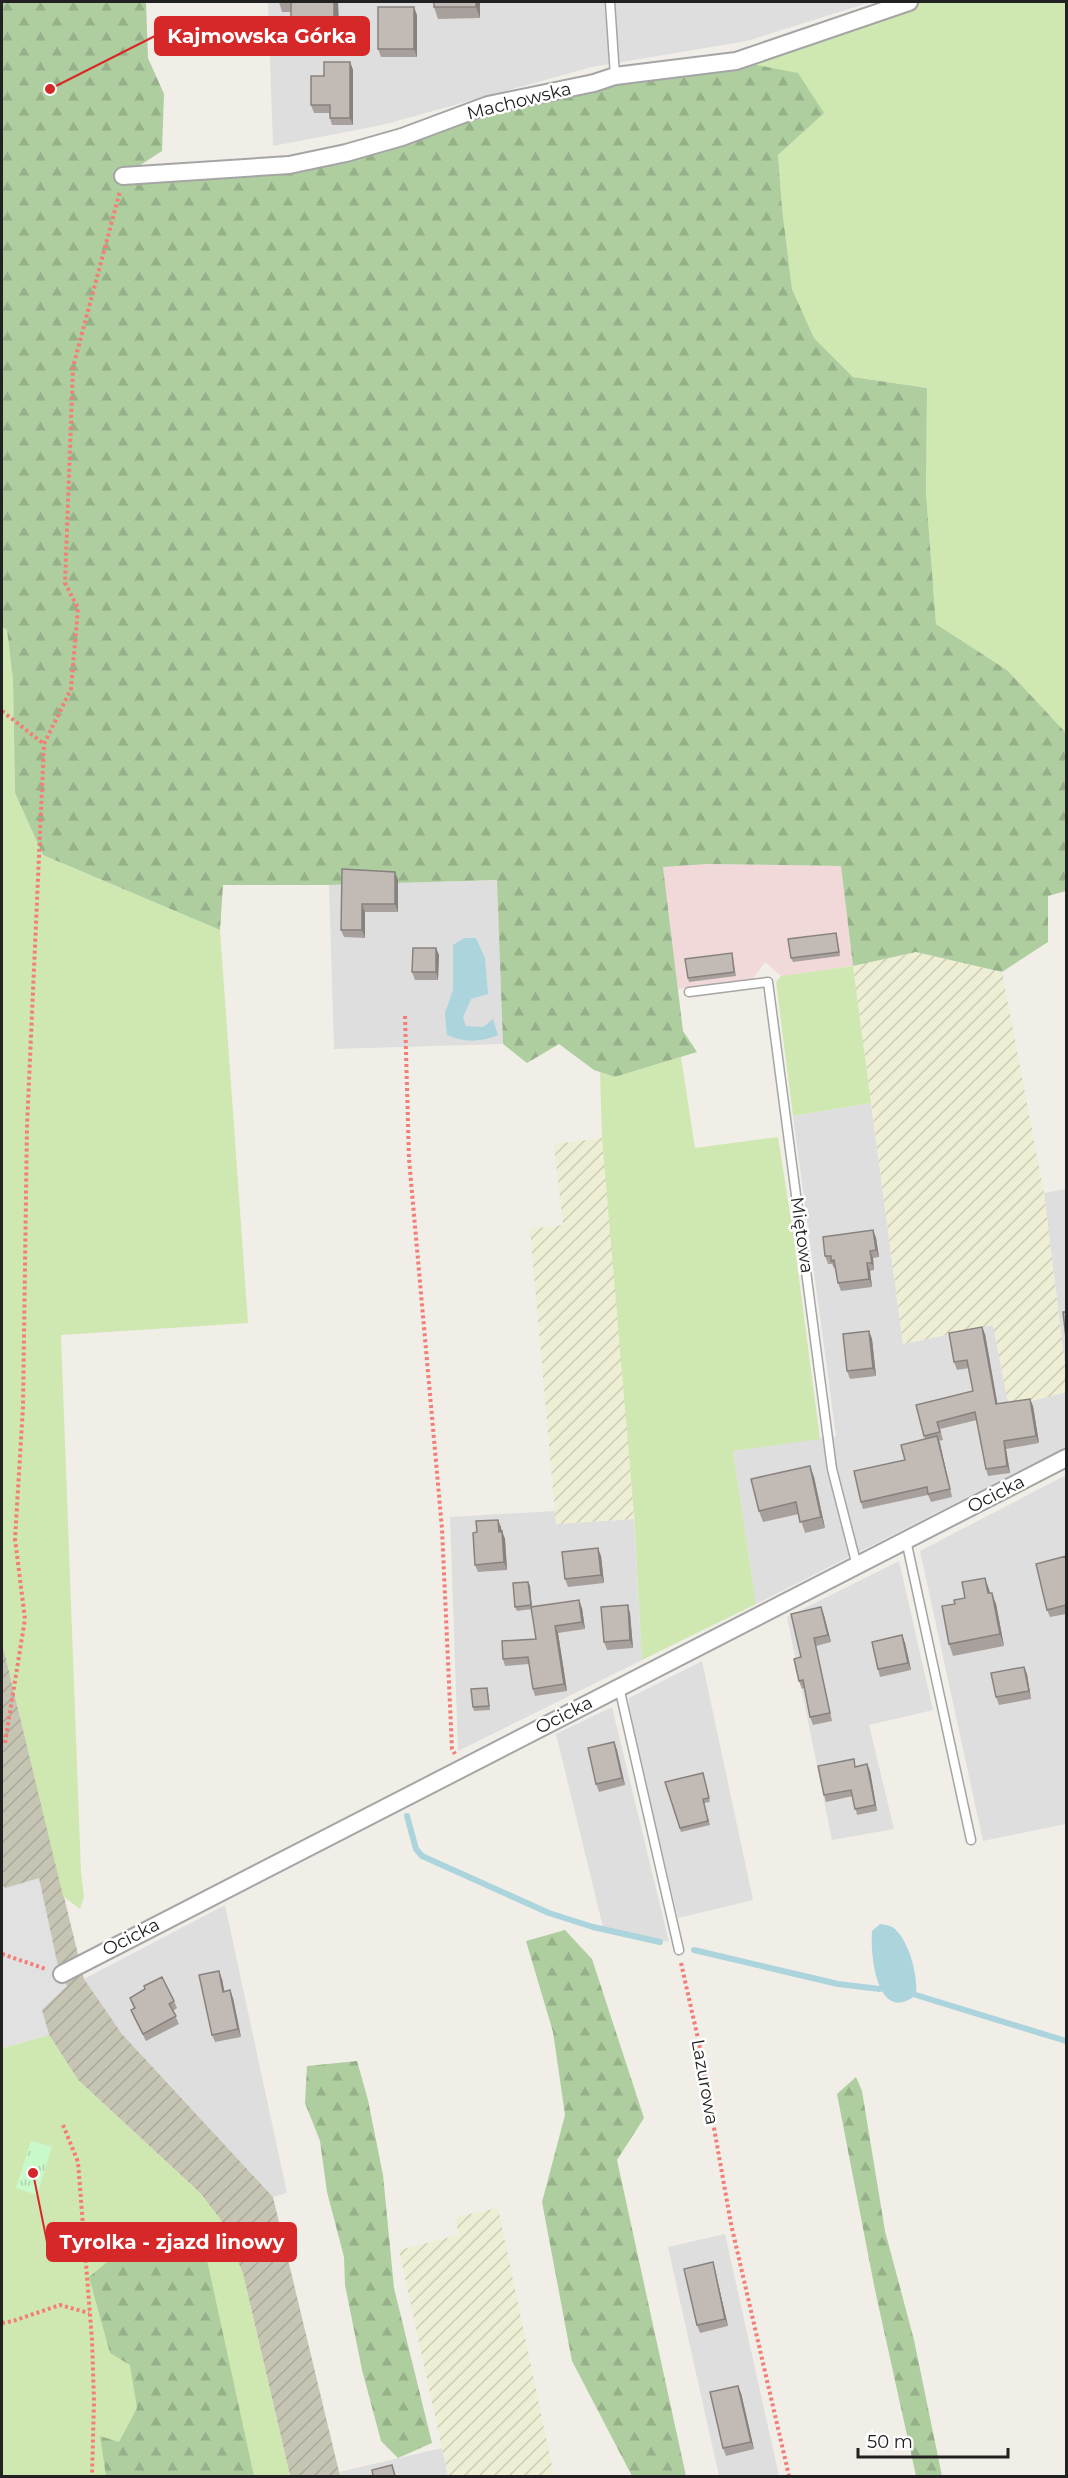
<svg xmlns="http://www.w3.org/2000/svg" width="1068" height="2478" font-family="Montserrat,sans-serif">
<defs>
<pattern id="construction-furrows" width="10" height="10" patternUnits="userSpaceOnUse" patternTransform="scale(1.5)"><rect width="10" height="10" fill="#c6c5b4"/><path d="M-1 1l2-2M0 10L10 0M9 11l2-2" fill="none" stroke="#aaa99a"/></pattern>
<pattern id="farmland-furrows" width="10" height="10" patternUnits="userSpaceOnUse" patternTransform="scale(1.5)"><rect width="10" height="10" fill="#eeeed5"/><path d="M-1 1l2-2M0 10L10 0M9 11l2-2" fill="none" stroke="#ccccb7"/></pattern>
<pattern id="forest-firs" width="22" height="20" patternUnits="userSpaceOnUse" patternTransform="scale(1.5)"><rect width="22" height="20" fill="#afce9f"/><path d="M5 1l3.5 6h-7zM16 11l3.5 6h-7z" fill="#96b189"/></pattern>
<pattern id="park-tufts" width="24" height="20" patternUnits="userSpaceOnUse" patternTransform="scale(1.5)"><rect width="24" height="20" fill="#c9f8ca"/><path d="M3 7l-1-3M5 7V3M7 7l1-3M15 17l-1-3M17 17v-4M19 17l1-3" fill="none" stroke="#acd4ad"/></pattern>
</defs>
<rect width="100%" height="100%" fill="#f1eee8"/>
<path fill="#dfdede" d="M268 2H871L747 41 592 67 382 125 273 146Z
M498 880 503 1044 334 1049 329 885Z
M871 1103 903 1344 993 1325 1009 1406 1066 1392V1447L756 1604 733 1451 836 1436 793 1116Z
M1066 1189V1374L1044 1193Z
M1066 1475V1824L983 1841 920 1551Z
M555 1511 556 1524 634 1519 642 1660 458 1751 450 1517Z
M899 1561 933 1710 869 1725 894 1829 832 1840 787 1617Z
M702 1661 753 1900 678 1918 629 1713V1698Z
M612 1707 669 1942 603 1927 556 1734Z
M225 1905 287 2193 273 2197 122 2034 84 1979Z
M725 2234 779 2476H719L668 2247Z
M442 2448 448 2476H340L339 2472Z"/>
<path fill="#f1d9d9" d="M708 864 841 866 853 966 781 976 765 962 752 980 678 989 663 867Z"/>
<path fill="url(#construction-furrows)" d="M2 1642 84 1979 122 2034 273 2197 340 2476H290L243 2274 220 2219 200 2193 78 2080 49 2035 5 1889 2 1884Z"/>
<path fill="url(#farmland-furrows)" d="M916 952 1002 972 1044 1193 1066 1374V1392L1009 1407 993 1325 903 1344 853 966Z
M602 1138 618 1285 634 1519 556 1524 530 1229 563 1225 554 1144Z
M498 2208 554 2476H448L399 2250 459 2235 455 2217Z"/>
<path fill="#cfe8b1" d="M909 2H1066V733L1007 670 936 624 926 493 927 388 853 377 814 338 792 289 782 208 778 155 736 61Z
M2 627 7 630 13 680 15 793 43 855 220 930 248 1323 61 1335 81 1872 84 1897 80 1909 63 1896 2 1642Z
M853 966 871 1103 793 1116 776 982 781 976Z
M681 1057 695 1148 778 1137 793 1232 820 1439 733 1451 756 1604 642 1660 634 1514 602 1138 600 1072 615 1077Z
M49 2035 78 2080 200 2193 220 2219 243 2274 290 2476H2V2048Z"/>
<path fill="url(#forest-firs)" d="M2 2H146L148 58 164 94 162 151 125 175 289 165 488 105 736 61 798 73 824 113 778 155 782 208 792 289 814 338 853 377 927 388 926 493 936 624 1007 670 1066 733V891L1048 896V942L1002 972 916 952 853 966 841 866 708 864 663 867 683 1031 697 1052 615 1077 594 1070 559 1044 527 1063 503 1044 497 880 329 885H223L220 930 43 855 15 793 13 680 7 630 2 627Z
M565 1930 592 1959 644 2118 617 2160 686 2476H632L572 2361 542 2202 565 2115 553 2032 526 1941Z
M357 2061 368 2100 383 2175 394 2288 432 2443 398 2458 381 2441 362 2370 345 2285 344 2257 327 2192 320 2141 305 2103 307 2066Z
M856 2077 862 2091 885 2231 914 2340 942 2476H916L875 2290 837 2094Z
M202 2237 254 2476H106L100 2436 119 2442 137 2408 130 2365 110 2353 89 2277 124 2248Z"/>
<path fill="url(#park-tufts)" d="M31 2141 52 2147 37 2195 16 2188Z"/>
<path fill="#e1e1e1" d="M39 1878 58 1966 67 1986 42 2010 49 2035 2 2048V1889Z"/>
<path fill="#abd4dc" d="M464 938H476L485 958 488 994 471 999 463 1017 466 1026 483 1027 493 1019 498 1035C481 1042 464 1043 447 1035L445 1013 453 990V945Z
M880 1924C887 1925 893 1926 897 1931 910 1945 918 1976 916 1995 877 2026 870 1955 872 1931Z"/>
<g fill="none" stroke-linecap="round" stroke-linejoin="round">
<path stroke="#abd4dc" stroke-width="6" d="M407 1816 416 1849 422 1856 549 1913 593 1927 660 1942
M694 1950 838 1984 880 1989
M916 1995 1066 2041"/>
<defs>
<path id="lane" d="M610 2 615 76
M689 992 768 982 832 1469 857 1566
M906 1540 971 1840
M619 1687 679 1950"/>
<path id="street" d="M123 176 289 165 346 153 402 137 488 105 594 83 615 76 736 61 909 2
M62 1974 1066 1458"/>
</defs>
<use href="#lane" stroke="#a5a5a5" stroke-width="11"/>
<use href="#street" stroke="#a5a5a5" stroke-width="20"/>
<path stroke="#f47d76" stroke-width="4" stroke-dasharray="3 3" stroke-linecap="butt" d="M2 711 44 744
M405 1016 409 1159 442 1529 452 1749 455 1754
M5 1743 25 1619 15 1539 23 1407 27 1126 44 744 71 689 78 608 65 583 73 367 120 191
M2 1954 46 1969
M681 1963 699 2043 731 2224 789 2476
M63 2125 78 2162 92 2340 94 2401 92 2476
M2 2323 13 2321 60 2305 89 2313"/>
<use href="#lane" stroke="#fff" stroke-width="8"/>
<use href="#street" stroke="#fff" stroke-width="16"/>
</g>
<path fill="#a7a09c" d="M279 2H338L339 29H296L291 18V12H282Z
M480 2V18L438 19 434 7Z
M417 15V57H381L378 49Z
M350 62 353 70V125H332L330 118V113H314L311 105 324 76Z
M342 869 395 872 398 880V912H365V938L344 937 341 930Z
M837 936 840 956 793 962 791 958Z
M436 948 439 955 438 980H415L412 972Z
M733 957 736 976 689 982 688 978Z
M873 1230 876 1238 879 1257 873 1258 874 1270 870 1271 872 1287 841 1291 838 1283 835 1268H834L832 1264H828L825 1256Z
M869 1331 872 1339 876 1376 850 1379 847 1371Z
M985 1334 997 1404 1033 1406 1039 1443 1006 1449 1010 1473 988 1476 986 1469 977 1420 940 1429 943 1440 939 1441 952 1497 931 1502 928 1495 863 1509 861 1502 905 1460 925 1439 916 1405 973 1391 969 1368 957 1370 954 1362Z
M810 1466 814 1477 825 1528 805 1533 799 1514 763 1522 759 1511Z
M498 1520 505 1539 507 1570 478 1572 475 1565 477 1532Z
M601 1556 604 1583 568 1587 565 1579Z
M1066 1556V1614L1050 1617 1047 1610Z
M528 1582 530 1586 532 1607 582 1608 585 1629 558 1633 567 1691 535 1696 533 1689 529 1664 505 1666 503 1659 536 1639 532 1609 517 1611 515 1607Z
M989 1589 990 1593 996 1604 1004 1646 953 1656 949 1644 955 1604 965 1598Z
M821 1607 831 1642 816 1646 832 1721 813 1725 810 1717 804 1688 802 1689 799 1681 801 1657Z
M630 1613 633 1648 607 1650 604 1642Z
M902 1635 905 1643 911 1670 880 1677 878 1669Z
M1024 1667 1027 1674 1031 1699 999 1705 996 1697Z
M488 1692 490 1710 474 1711 473 1707Z
M614 1742 617 1750 625 1785 599 1792 596 1784Z
M856 1767 870 1771 877 1811 857 1815 853 1796 826 1802 824 1795Z
M703 1773 710 1802 704 1803 710 1825 681 1832 665 1782Z
M222 1979 224 1991 233 1998 241 2037 215 2042 212 2035Z
M130 1998 174 2001 177 2008 173 2011 179 2024 146 2041 134 2018 131 2010 134 2009Z
M713 2262 715 2270 728 2326 700 2333 697 2325Z
M741 2393 754 2449 726 2456 723 2448Z"/>
<path fill="#88827f" d="M334 2H338L339 29 334 17Z
M476 2H480V18L476 7Z
M414 7 417 15V57L414 49Z
M350 62 353 70V125L350 118Z
M395 872 398 880V912L395 904Z
M362 904 365 912V938L362 930Z
M436 948 439 955 438 980 436 972Z
M873 1230 876 1238 879 1257 876 1250Z
M870 1251 873 1258 874 1270 872 1263Z
M867 1263 870 1271 872 1287 869 1279Z
M982 1327 985 1334 999 1412 996 1404Z
M869 1331 872 1339 876 1376 873 1368Z
M1030 1399 1033 1406 1039 1443 1036 1436Z
M937 1436 940 1443 952 1497 950 1489Z
M1004 1441 1006 1449 1010 1473 1007 1466Z
M810 1466 814 1477 825 1528 821 1517Z
M498 1520 501 1527 502 1539 499 1532Z
M502 1531 505 1539 507 1570 504 1562Z
M598 1548 601 1556 604 1583 601 1575Z
M985 1578 989 1589 992 1605 988 1593Z
M528 1582 530 1586 532 1609 531 1605Z
M992 1593 996 1604 1004 1646 1000 1634Z
M579 1600 582 1608 585 1629 582 1622Z
M628 1605 630 1613 633 1648 630 1640Z
M821 1607 824 1615 831 1642 828 1635Z
M555 1626 558 1633 567 1691 564 1684Z
M902 1635 905 1643 911 1670 908 1663Z
M1024 1667 1027 1674 1031 1699 1029 1691Z
M614 1742 617 1750 625 1785 622 1778Z
M867 1764 870 1771 877 1811 875 1805Z
M219 1971 222 1979 226 1999 223 1992Z
M230 1990 233 1998 241 2037 238 2029Z
M713 2262 715 2270 728 2326 725 2319Z
M738 2386 741 2393 754 2449 751 2442Z"/>
<path fill="#c2bab5" stroke="#88827f" stroke-width="1.5" d="M291 2H334V17L291 18Z
M434 2H476V7H434Z
M378 7H414V49H378Z
M324 62H350V118H330V105H311V76H324Z
M342 869 395 872V904H362V930H341Z
M836 933 839 952 791 958 788 939Z
M413 948H436V972H412Z
M732 953 734 972 688 978 685 959Z
M873 1230 876 1250 870 1251 872 1263H867L869 1279 838 1283 834 1260 831 1261V1256H825L823 1237Z
M1063 1312H1066V1338Z
M982 1327 996 1404 1030 1399 1036 1436 1004 1441 1007 1466 986 1469 975 1412 937 1422 940 1432 924 1436 916 1405 973 1391 967 1360 954 1362 949 1333Z
M869 1331 873 1368 847 1371 843 1334Z
M937 1436 950 1489 928 1494 927 1487 861 1502 854 1471 905 1460 901 1445Z
M810 1466 821 1517 800 1522 796 1502 759 1511 751 1479Z
M498 1520 499 1532 502 1531 504 1562 475 1565 473 1533 477 1532 476 1521Z
M598 1548 601 1575 565 1579 562 1552Z
M1066 1556V1605L1047 1610 1036 1564Z
M985 1578 988 1593H992L1000 1634 949 1644 942 1606 955 1604 954 1600 965 1598 962 1582Z
M528 1582 531 1605 515 1607 513 1583Z
M579 1600 582 1622 555 1626 564 1684 533 1689 528 1657 503 1659 502 1641 536 1639 531 1607Z
M628 1605 630 1640 604 1642 601 1607Z
M821 1607 828 1635 814 1638 830 1713 810 1717 803 1680 799 1681 794 1659 801 1657 791 1614Z
M902 1635 908 1663 878 1669 872 1642Z
M1024 1667 1029 1691 996 1697 991 1673Z
M487 1688 489 1706 473 1707 471 1689Z
M614 1742 622 1778 596 1784 588 1748Z
M854 1759 855 1767 867 1764 875 1805 855 1809 851 1790 824 1795 818 1766Z
M703 1773 709 1798 703 1799 708 1821 680 1828 665 1782Z
M219 1971 223 1992 230 1990 238 2029 212 2035 199 1975Z
M162 1977 174 2001 169 2004 176 2016 143 2034 131 2010 135 2008 130 1998 145 1989 144 1986Z
M713 2262 725 2319 697 2325 684 2269Z
M738 2386 751 2442 723 2448 710 2392Z
M392 2465 395 2476H373L372 2470Z"/>
<g text-anchor="middle" dominant-baseline="central" stroke-width="5" stroke-linejoin="round" paint-order="stroke">
<g font-size="18" fill="#212121" stroke="#fff">
<text transform="translate(519 101) rotate(-14)">Machowska</text>
<text transform="translate(802 1235) rotate(82)">Miętowa</text>
<text transform="translate(996 1494) rotate(-27)">Ocicka</text>
<text transform="translate(564 1715) rotate(-27)">Ocicka</text>
<text transform="translate(131 1937) rotate(-27)">Ocicka</text>
<text transform="translate(705 2082) rotate(80)">Lazurowa</text>
</g>
</g>
<path fill="none" stroke="#d62828" stroke-width="2" d="M50 89L155 36M33 2173L47 2242"/>
<g fill="#d62828" stroke="#fff" stroke-width="2">
<circle cx="50" cy="89" r="6"/>
<circle cx="33" cy="2173" r="6"/>
</g>
<g fill="#d62828" stroke="#d62828" stroke-width="2">
<rect x="155" y="17" width="214" height="38" rx="6"/>
<rect x="47" y="2223" width="249" height="38" rx="6"/>
</g>
<g font-size="20" text-anchor="middle" font-weight="bold" fill="#fff">
<text x="262" y="43">Kajmowska Górka</text>
<text x="172" y="2249">Tyrolka - zjazd linowy</text>
</g>
<rect width="1068" height="2478" fill="none" stroke="#212121" stroke-width="6"/>
<path d="M858 2448v9h150v-9" fill="none" stroke="#212121" stroke-width="3"/>
<text x="867" y="2448" font-size="18" fill="#212121" stroke="#ffffff" stroke-width="4.5" paint-order="stroke">50 m</text>
</svg>
